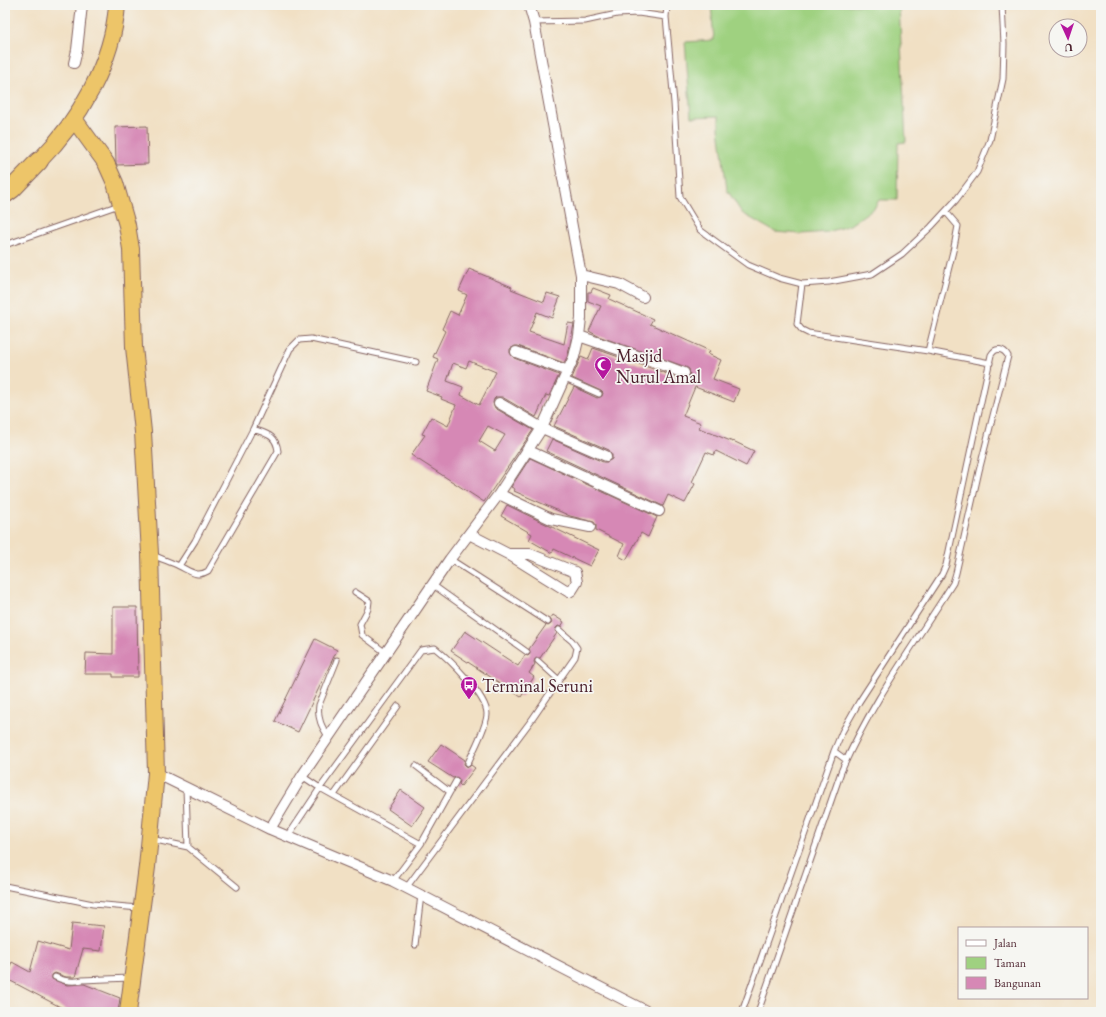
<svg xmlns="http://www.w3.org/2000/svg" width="1106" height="1017" font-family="'EB Garamond',serif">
<rect width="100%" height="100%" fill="#f6f6f2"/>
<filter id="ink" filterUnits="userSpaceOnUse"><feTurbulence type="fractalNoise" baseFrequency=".025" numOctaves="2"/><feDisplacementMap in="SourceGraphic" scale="8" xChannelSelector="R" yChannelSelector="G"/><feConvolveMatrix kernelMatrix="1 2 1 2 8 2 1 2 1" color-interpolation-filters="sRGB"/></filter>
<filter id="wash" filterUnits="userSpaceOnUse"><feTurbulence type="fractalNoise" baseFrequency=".012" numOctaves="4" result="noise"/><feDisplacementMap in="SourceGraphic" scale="16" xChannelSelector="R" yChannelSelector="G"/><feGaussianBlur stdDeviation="0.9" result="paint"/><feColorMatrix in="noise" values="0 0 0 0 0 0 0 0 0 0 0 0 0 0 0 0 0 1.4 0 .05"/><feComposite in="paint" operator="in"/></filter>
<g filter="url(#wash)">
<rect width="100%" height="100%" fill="#f1e0c4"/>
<path fill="#9fd180" stroke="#747856" d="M711 5H899L906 142 898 143 897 200H879L875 207 850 225 828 232 802 234 775 232 742 213 727 190 719 128V116L691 117 685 42 714 40Z"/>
<g id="blocks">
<path fill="#d688b5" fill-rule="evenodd" d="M147 126 148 164 117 165 116 163 115 127Z
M469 269 512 287 511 289 544 302 547 293 560 297 552 318 537 312 529 332 564 344 568 323 574 324 568 355 564 363 518 346H515L510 349V353L514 358 559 375 549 396 546 395 536 417 502 397H496L494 399 493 403 495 408 533 430 484 502 411 455 425 435 422 434 431 417 448 426 456 405 441 399 442 397 426 391 438 359 433 357 445 331 442 329 450 311 458 315 467 295 459 291ZM469 361 496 372 479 405 461 395 463 387 447 381 453 363 466 368ZM488 426 505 435 495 451 479 441Z
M593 288 611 295 609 299 653 319 650 324 710 351 708 354 721 360 713 379 739 389 734 402 695 387 683 416 701 423 699 428 733 442V441L754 451 746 466 716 451 714 455 706 452 692 482 695 484 685 503 668 495 663 506 546 451 552 439 603 462H607L612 459V455L609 450 554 426 574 387 597 398 602 396 603 393 601 391 572 378 581 357 588 360 593 348 682 379 688 378 690 375 689 369 686 367 598 336 589 331 601 306 588 301V292H591Z
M530 458 657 517 648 537 641 533 626 560 619 556 624 544 596 530V525L594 522 570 516 514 491 515 489 511 487Z
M507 505 599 550 590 566 554 549 552 553 529 540 532 534 501 516Z
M113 607H137L138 677H113V674H85L86 653 113 654Z
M553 615 564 622 561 627 558 626 556 628 555 631 557 633 540 658 535 659 534 662 535 664 529 673 534 677 521 697 451 651 465 631 518 666 525 655 528 656 530 654 529 649 546 625 548 626 551 624 552 622 550 619Z
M315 639 337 650 298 732 275 721Z
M441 744 465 760 464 764 466 766 469 767 471 765 475 768 461 786 459 784 460 781 458 778 456 777 453 778 428 762Z
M401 790 425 807 412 826 388 809Z
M72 923 104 926 101 951 83 949 75 977H66L55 973 52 975V979L67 985 84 984 120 998 118 1012H70L5 978V976L12 962 30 972 38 941 69 950Z"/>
</g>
</g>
<g filter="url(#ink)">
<use href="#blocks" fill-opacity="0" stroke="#846361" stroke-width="1"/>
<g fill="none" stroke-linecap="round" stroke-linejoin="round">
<defs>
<path id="service" d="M667 5 666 17 674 103 680 197 700 230 748 265 779 278 802 284 797 324 802 330 808 333 928 351 990 363
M534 22 585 21 617 14 638 13 666 17
M5 245 119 205
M802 284 829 282 872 274 902 254 931 227 956 200 977 172 990 140 1003 79 1004 44 1002 5
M928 351 954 247 958 226 946 212
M565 379 599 394
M253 429 290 349 299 340 311 339 416 362
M153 555C161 559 171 562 179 566 190 571 197 578 208 571L278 451C276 435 267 434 253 429L195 541 179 566
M450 559 548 622
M433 585 527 652
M355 592 369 601 368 609 360 624 362 635 386 653
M559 680 575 657 577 648 572 641 559 630
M329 738C322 727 317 719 319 705L337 660
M834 751 846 760
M416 766 450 792
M302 776 320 788 421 844
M186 788 188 847
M334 795 398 706
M288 836 320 788 421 650 435 648C449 659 487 696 487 714 487 726 473 751 468 763
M151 839 188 847 237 887
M393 881 421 844 456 781
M5 886 93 904 139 908
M406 888 533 718 559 680 538 661
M415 945 421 895
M55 977C64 981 72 983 82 980L130 978
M742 1012 834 751 842 732 859 702 942 574 946 565 991 355C996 346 1004 349 1008 356L979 471 956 573 953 583C914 645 870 704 841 772L758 1012"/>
<path id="minor" d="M74 63 77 50 82 5
M581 275 619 284 643 297
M579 336 655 362 684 373
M516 352 568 371
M499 403 542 428 606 456
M527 450 659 511
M499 494 551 519 590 527
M469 534 508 554 569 592 572 590 577 582 575 572 530 554H508
M156 773 270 829 393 881 648 1012
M270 829 302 776 450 559 499 494 542 428 574 357 579 336 581 318V275L534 22 529 5"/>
<path id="trunk" d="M74 119 106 163 115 183 127 225 131 249 134 347 143 432 150 554 156 773 147 867 128 1012
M39 161C79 121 113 62 117 5"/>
<path id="motorway" d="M5 194 12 189 39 161"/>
</defs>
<use href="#service" stroke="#846361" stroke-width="7"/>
<use href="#minor" stroke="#846361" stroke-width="12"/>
<use href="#trunk" stroke="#846361" stroke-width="18"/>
<use href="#motorway" stroke="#846361" stroke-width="20"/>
<use href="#service" stroke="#fff" stroke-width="5"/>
<use href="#minor" stroke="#fff" stroke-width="10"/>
<use href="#trunk" stroke="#edc569" stroke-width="16"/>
<use href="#motorway" stroke="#edc569" stroke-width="18"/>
</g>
</g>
<defs>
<symbol id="mosque-pin" viewBox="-11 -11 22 30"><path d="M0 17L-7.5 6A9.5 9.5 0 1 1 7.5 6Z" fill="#b5179e" stroke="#f6f6f2"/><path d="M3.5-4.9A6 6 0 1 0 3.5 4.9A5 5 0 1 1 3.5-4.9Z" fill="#fff"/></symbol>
<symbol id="bus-pin" viewBox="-11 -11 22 30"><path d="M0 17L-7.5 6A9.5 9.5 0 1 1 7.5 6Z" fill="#b5179e" stroke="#f6f6f2"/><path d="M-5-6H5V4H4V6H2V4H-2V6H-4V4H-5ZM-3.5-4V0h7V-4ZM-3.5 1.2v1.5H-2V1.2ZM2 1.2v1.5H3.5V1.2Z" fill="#fff"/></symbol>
</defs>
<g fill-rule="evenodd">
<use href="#mosque-pin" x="593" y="355" width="20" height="27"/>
<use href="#bus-pin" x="459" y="675" width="20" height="27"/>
</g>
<g text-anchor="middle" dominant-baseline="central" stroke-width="3.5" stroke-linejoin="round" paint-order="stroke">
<g font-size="18" fill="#4a1f2b" stroke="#f6f6f2" text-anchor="start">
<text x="616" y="355">Masjid<tspan x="616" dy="21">Nurul Amal</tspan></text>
<text x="482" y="685">Terminal Seruni</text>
</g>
</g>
<rect width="1106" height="1017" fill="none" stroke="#f6f6f2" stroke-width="20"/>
<rect x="958" y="927" width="130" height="72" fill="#f6f6f2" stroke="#b1a0a2"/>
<rect x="966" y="940" width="20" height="6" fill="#ffffff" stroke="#b1a0a2"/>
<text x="994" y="947" font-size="12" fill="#4a1f2b">Jalan</text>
<rect x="966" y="957" width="20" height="12" fill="#9fd180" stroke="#b1a0a2"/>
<text x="994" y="967" font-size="12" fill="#4a1f2b">Taman</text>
<rect x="966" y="977" width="20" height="12" fill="#d688b5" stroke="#b1a0a2"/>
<text x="994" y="987" font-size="12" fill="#4a1f2b">Bangunan</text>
<g transform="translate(1068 38) rotate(177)"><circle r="19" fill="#f6f6f2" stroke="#b1a0a2"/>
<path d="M0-3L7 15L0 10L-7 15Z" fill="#b5179e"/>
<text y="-6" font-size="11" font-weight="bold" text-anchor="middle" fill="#4a1f2b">U</text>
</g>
</svg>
